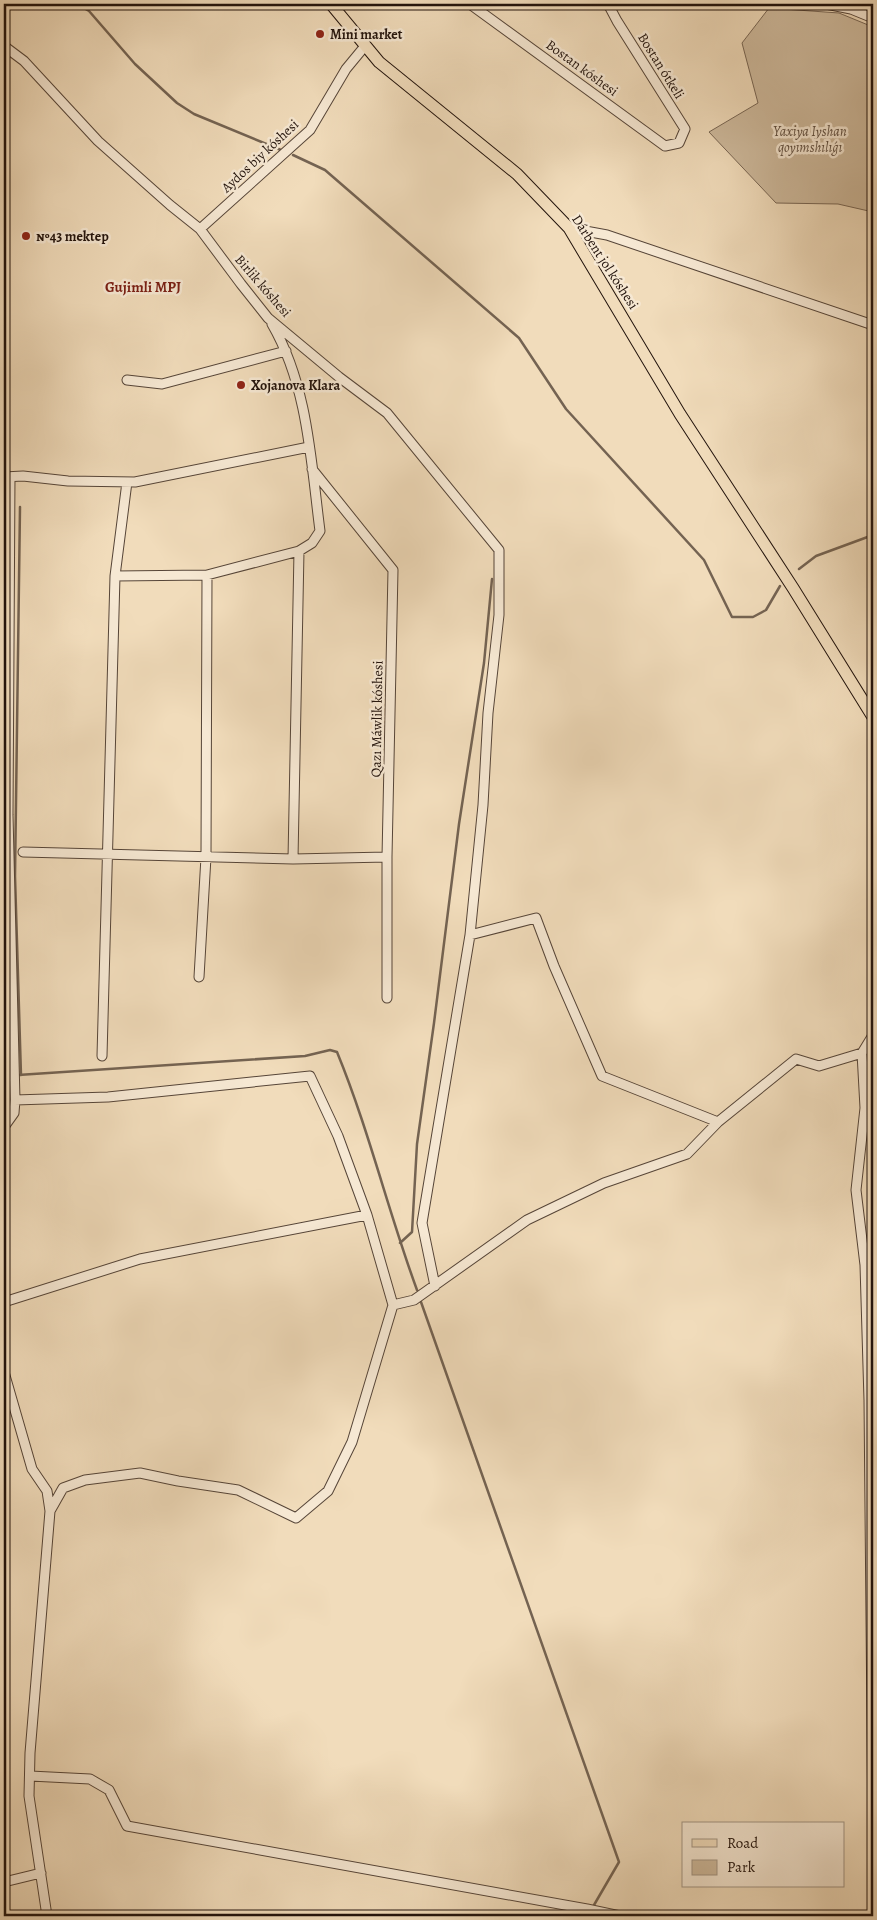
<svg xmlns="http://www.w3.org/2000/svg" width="877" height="1920" font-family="Alegreya,serif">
<rect width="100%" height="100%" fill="#f1dcbb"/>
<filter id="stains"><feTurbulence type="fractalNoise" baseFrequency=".004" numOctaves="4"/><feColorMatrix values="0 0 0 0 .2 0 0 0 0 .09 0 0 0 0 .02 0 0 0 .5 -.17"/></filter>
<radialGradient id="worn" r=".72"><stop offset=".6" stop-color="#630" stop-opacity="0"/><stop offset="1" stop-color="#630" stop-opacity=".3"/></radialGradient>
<path fill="#ceba9d" stroke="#786654" d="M769 8 839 13 873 27V212L838 204 776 203 709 132 758 103 742 43Z"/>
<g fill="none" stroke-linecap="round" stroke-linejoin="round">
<path stroke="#746352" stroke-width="2.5" d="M77 4 89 11 135 64 177 103 194 114 281 150
M293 155 325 170 519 338 566 409 704 560 732 617H753L766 610 780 586
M20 507 15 876 21 1075
M799 569 816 556 873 535
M18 1075 305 1056 330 1050 337 1052C369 1130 388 1211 417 1290
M4 1076H10
M400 1243 412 1232 417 1144 434 1023 459 824 484 663 492 579
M421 1302 619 1862 594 1905
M587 1916 588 1915"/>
<defs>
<path id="minor" d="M470 4 665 146 679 143 685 129 617 21 608 4
M826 4 851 9 873 18
M4 46 24 61 98 141 170 205 200 229 241 284 268 318 339 377 387 413 499 550V615L488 713 483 805 470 935 422 1223 435 1286
M569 228 607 235 873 325
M200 229 310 130 346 69 365 46
M272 324C308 386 311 462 320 531L312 543 299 551 293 859
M127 380 162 384 286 351
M312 469 393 570 387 857V998
M4 477 23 476 68 481 135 482 309 447
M115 576 207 575 299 551
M23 852 293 859 387 857
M470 935 536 918 554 966 602 1076 718 1122
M199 977 206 857 207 575
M873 1035 862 1053 865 1108 856 1190 865 1265 869 1400 873 1834
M102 1056 115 576 127 482
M15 1100 108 1097 310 1076 338 1136 367 1215 393 1305 352 1442 328 1491 296 1518 238 1490 178 1481 140 1473 85 1480 63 1488 50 1511
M4 1127 14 1113 15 1100 8 815 10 477
M4 1302 140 1259 367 1215
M393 1305 414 1300 527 1220 604 1183 687 1154 718 1122 796 1059 819 1066 862 1053
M4 1372 32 1469 47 1491 50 1511 30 1753 29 1796 47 1916
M30 1776 90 1779 109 1790 127 1826 587 1909 620 1916
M4 1882 41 1873"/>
<path id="major" d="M331 4 379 62 517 174 569 228 680 414 793 588 873 717"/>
</defs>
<use href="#minor" stroke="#564538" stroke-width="11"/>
<use href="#major" stroke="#22130c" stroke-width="13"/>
<use href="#minor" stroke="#f6e8d3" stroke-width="9"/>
<use href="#major" stroke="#f1dcbb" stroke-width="11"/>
</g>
<g fill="#8f2418" stroke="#f6e8d3" stroke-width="2">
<circle cx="320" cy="34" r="5"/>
<circle cx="26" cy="236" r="5"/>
<circle cx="241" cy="385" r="5"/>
</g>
<g text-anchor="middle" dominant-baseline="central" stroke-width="5" stroke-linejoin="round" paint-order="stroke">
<g font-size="14" font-weight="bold" fill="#22130c" stroke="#f6e8d3" text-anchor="start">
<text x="330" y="34">Mini market</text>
<text x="36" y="236">№43 mektep</text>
<text x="251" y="385">Xojanova Klara</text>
</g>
<g font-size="14" fill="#22130c" stroke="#f6e8d3">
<text transform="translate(661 66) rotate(58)">Bostan ótkeli</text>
<text transform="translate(582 68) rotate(36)">Bostan kóshesi</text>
<text transform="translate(260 156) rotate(-43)">Aydos biy kóshesi</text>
<text transform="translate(605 262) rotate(57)">Dárbent jol kóshesi</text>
<text transform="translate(263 286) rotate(49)">Birlik kóshesi</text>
<text transform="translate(377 719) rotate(-89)">Qazı Máwlik kóshesi</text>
</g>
<g font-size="14" font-style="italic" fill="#5e4d3f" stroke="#f6e8d3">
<text x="810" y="131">Yaxiya Iyshan<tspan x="810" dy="16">qoyımshılıǵı</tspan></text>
</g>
<g font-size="15" font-weight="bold" fill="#7a1f14" stroke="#f6e8d3">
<text x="143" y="287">Gujimli MPJ</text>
</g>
</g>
<rect width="877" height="1920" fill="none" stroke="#f1dcbb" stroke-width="20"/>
<rect x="5" y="5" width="867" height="1910" fill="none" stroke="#22130c" stroke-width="2.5"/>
<rect x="10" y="10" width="857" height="1900" fill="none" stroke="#22130c"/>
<rect x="682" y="1822" width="162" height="65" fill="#f6e8d3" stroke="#a19383"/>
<rect x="692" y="1839" width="25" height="8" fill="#f1dcbb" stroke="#a19383"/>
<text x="727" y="1848" font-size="15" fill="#22130c">Road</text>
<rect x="692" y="1860" width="25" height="15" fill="#ceba9d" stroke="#a19383"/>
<text x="727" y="1872" font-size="15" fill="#22130c">Park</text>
<rect width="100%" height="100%" filter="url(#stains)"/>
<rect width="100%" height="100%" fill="url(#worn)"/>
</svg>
